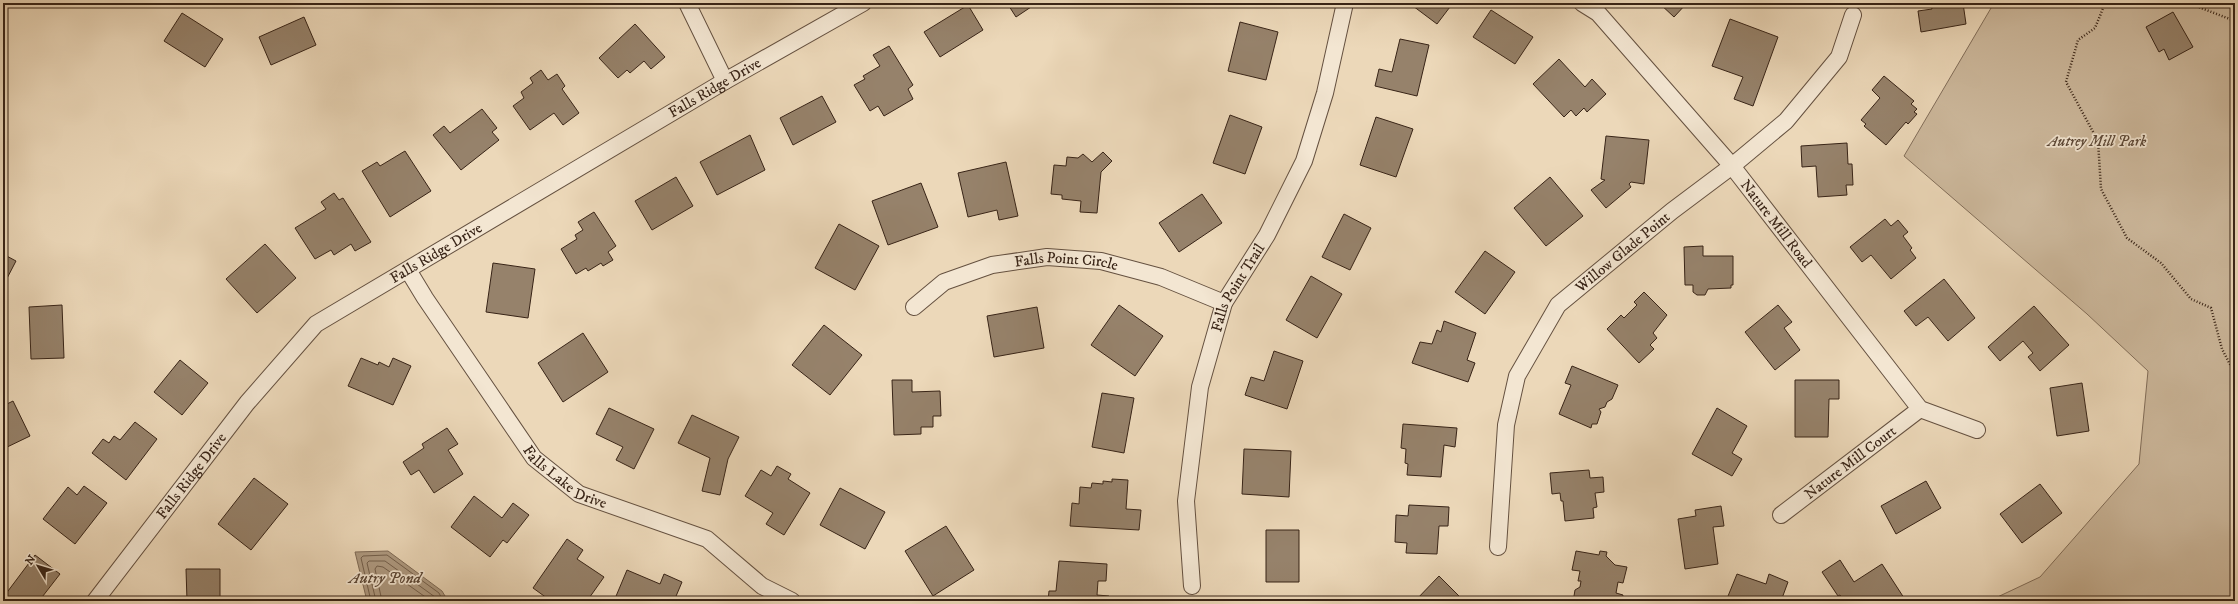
<svg xmlns="http://www.w3.org/2000/svg" width="2238" height="604" font-family="'IM FELL DW Pica',serif">
<rect width="100%" height="100%" fill="#ecd8b9"/>
<filter id="stains"><feTurbulence type="fractalNoise" baseFrequency=".005" numOctaves="4"/><feColorMatrix values="0 0 0 0 .2 0 0 0 0 .09 0 0 0 0 .02 0 0 0 .5 -.17"/></filter>
<radialGradient id="worn" r=".72"><stop offset=".6" stop-color="#630" stop-opacity="0"/><stop offset="1" stop-color="#630" stop-opacity=".3"/></radialGradient>
<path fill="#cdb99d" stroke="#826e5a" d="M1994 3H2235V601H1989L2040 577 2139 464 2148 371 2087 314 1904 156Z"/>
<path fill="#af9b82" stroke="#7f6b57" d="M388 551 442 591 448 601H367L355 552Z"/>
<g fill="none" stroke-linecap="round" stroke-linejoin="round">
<path stroke="#74604c" stroke-width="1" d="M371 601 361 558 363 556 387 555 439 593 443 601
M376 601 367 563 369 561H385L435 597 438 601
M382 601 375 569 377 566 383 567 431 601"/>
</g>
<path fill="#96826b" stroke="#382417" d="M1007 3H1037L1016 17Z
M1409 3H1453L1437 24Z
M1659 3H1687L1674 17Z
M1931 3H1963L1966 24 1921 32 1918 11 1932 9Z
M968 5 983 30 940 57 924 32Z
M1491 10 1533 37 1515 64 1473 37Z
M2173 12 2193 47 2169 60 2164 49 2159 52 2146 27Z
M182 13 223 39 205 67 164 41Z
M304 17 316 45 271 65 259 37Z
M1730 19 1778 37 1753 106 1734 99 1743 77 1712 66Z
M1240 22 1278 32 1266 80 1228 71Z
M635 24 665 57 651 69 644 61 630 73 627 70 618 78 599 58Z
M1400 39 1429 45 1417 96 1375 86 1379 69 1392 72Z
M889 46 913 85 908 89 913 99 884 116 878 106 870 111 854 85 865 79 863 76 880 66 873 55Z
M1559 59 1585 87 1592 79 1606 94 1587 112 1584 108 1576 116 1571 110 1564 117 1533 84Z
M541 70 548 80 557 74 565 86 562 89 579 113 563 125 554 113 530 130 513 106 524 98 521 92 533 83 530 78Z
M1884 76 1914 101 1911 104 1917 109 1914 112 1917 114 1908 124 1906 122 1886 145 1864 126 1866 124 1861 120 1880 98 1872 90Z
M822 96 836 122 793 145 780 118Z
M482 109 497 128 492 132 499 140 461 170 433 135 444 126 450 133Z
M1230 115 1262 127 1245 174 1213 163Z
M1376 117 1413 129 1396 177 1360 165Z
M750 135 765 170 717 195 700 162Z
M1606 136 1649 140 1644 184 1631 182 1629 184 1631 187 1606 208 1591 190 1605 180 1601 179Z
M1847 143 1848 164H1852L1853 185H1846L1847 195 1818 197 1816 166 1802 167 1801 146Z
M405 151 431 191 390 217 362 171 377 162 380 166Z
M1103 152 1112 161 1101 172 1097 213 1080 212 1081 201 1062 199V195L1051 194 1054 165 1066 166 1067 157 1078 158 1083 154 1092 162Z
M1006 162 1018 216 999 220 997 210 968 217 958 173Z
M676 177 693 206 652 230 635 201Z
M1550 177 1583 216 1546 246 1514 208Z
M921 183 938 227 888 245 872 201Z
M334 193 339 200 343 198 371 242 355 251 351 244 334 255 331 250 315 259 295 228 326 209 321 202Z
M1202 194 1222 223 1179 252 1159 223Z
M594 212 616 246 608 252 613 260 603 266 601 263 588 271 586 268 576 274 561 249 577 239 575 235 583 230 578 222Z
M1344 214 1371 228 1350 270 1322 257Z
M1885 219 1891 226 1898 220 1908 232 1903 236 1912 248 1910 250 1916 258 1891 279 1871 255 1862 262 1850 247Z
M839 224 879 246 855 290 815 268Z
M265 244 296 278 257 313 226 279Z
M1703 246V256H1733V285H1731V288L1708 289 1705 295H1697L1693 292V285H1685L1684 247Z
M1485 251 1515 272 1485 314 1455 292Z
M3 254 16 261 3 286Z
M493 263 535 269 528 318 486 312Z
M1311 276 1342 294 1317 338 1286 320Z
M1944 279 1975 318 1948 341 1928 317 1916 326 1904 311Z
M1644 292 1667 315 1653 333 1657 338 1650 345 1654 349 1639 363 1607 329 1621 315 1624 318 1637 305 1634 302Z
M62 305 64 358 31 359 29 307Z
M1119 305 1163 336 1135 376 1091 345Z
M1778 305 1792 322 1784 328 1800 350 1775 370 1745 332Z
M2034 306 2069 345 2040 371 2028 357 2033 353 2023 341 2000 361 1988 347Z
M1037 307 1044 348 994 357 987 316Z
M1444 321 1476 333 1467 360 1475 363 1468 382 1412 363 1420 342 1432 344 1437 330 1441 332Z
M824 325 862 355 830 395 792 365Z
M583 333 608 372 563 402 538 363Z
M1274 351 1303 361 1287 409 1245 395 1251 377 1264 381Z
M361 358 378 365 379 362 389 367 393 358 411 366 393 405 348 386Z
M180 360 208 383 182 415 154 392Z
M1572 366 1618 385 1612 399 1607 402 1605 407 1599 409 1601 412 1597 424H1592L1591 428 1559 414 1571 385 1565 383Z
M892 380H912V392L940 391 941 416H933V427H921V434L894 435Z
M1795 380H1839V399H1829L1828 437H1795Z
M2082 383 2089 431 2057 436 2050 388Z
M1102 393 1134 398 1124 453 1092 447Z
M13 401 30 436 3 449V406Z
M609 408 654 429 634 469 616 460 623 447 596 434Z
M1717 408 1747 426 1732 453 1742 459 1732 476 1692 454Z
M692 415 739 437 728 459 720 495 702 491 710 458 678 443Z
M135 422 157 439 126 480 92 453 103 439 109 443 114 436 120 440Z
M1403 424 1457 428 1455 447 1444 445 1441 477 1407 475 1408 464 1405 463 1406 449 1401 448Z
M447 428 458 444 448 450 463 474 434 493 419 470 411 475 403 462 424 448 422 444Z
M1244 449 1291 451 1289 497 1242 494Z
M777 466 791 474 788 479 810 493 784 535 766 524 773 513 745 496 761 470 771 476Z
M1589 470 1590 478 1603 477 1604 492 1595 493 1597 507 1593 508 1594 518 1565 521 1563 501H1561L1560 493 1552 494 1550 473Z
M254 478 288 504 251 550 218 524Z
M1112 479 1128 480 1126 509 1141 510 1139 530 1070 526 1072 503 1079 504 1080 487 1091 488 1092 483 1103 484V481L1112 482Z
M1926 481 1941 508 1896 534 1881 506Z
M2040 484 2062 513 2022 543 2000 514Z
M84 486 107 503 75 544 43 519 68 487 77 495Z
M840 488 885 512 865 549 820 525Z
M474 496 502 518 513 503 529 515 507 543 503 540 490 557 451 527Z
M1409 505 1449 507 1448 526H1439L1437 554 1406 553 1407 543 1395 542 1396 515 1408 516Z
M1721 506 1724 526 1713 527 1718 564 1685 569 1678 519 1696 516 1695 510Z
M946 526 974 570 933 596 905 551Z
M1266 530H1299V582H1266Z
M567 539 583 550 577 559 604 577 587 601H551L533 588Z
M1576 551 1599 555 1600 551 1607 552 1606 556 1615 565 1627 567 1623 583 1618 582 1616 593 1623 595 1622 601 1577 600 1574 596 1575 590 1580 587 1581 581H1578L1580 571 1572 570Z
M35 555 60 574 39 601H13L5 595Z
M1840 560 1854 582 1882 564 1906 601H1844L1840 595 1838 596 1822 572Z
M1059 561 1107 564 1106 581H1098L1097 595 1109 596V601H1048L1049 591H1056Z
M186 569H220V601H187Z
M627 570 660 584 664 574 682 582 674 601H614Z
M1737 574 1766 584 1769 574 1788 582 1781 601H1726Z
M1439 576 1464 601H1415Z"/>
<g fill="none" stroke-linecap="round" stroke-linejoin="round">
<defs>
<g id="minor">
<path d="M687 3 725 81"/>
<path id="s1" d="M1582 3 1598 13 1732 166 1920 409 1977 430"/>
<path id="s2" d="M408 270 425 298 534 458 579 494 707 539 762 586 792 601"/>
<path id="s3" d="M914 307 944 282 992 265 1047 257 1101 261 1161 277 1224 303"/>
<path id="s4" d="M1781 515 1920 409"/>
<path id="s5" d="M1498 547 1506 425 1517 376 1558 305 1672 211 1732 166 1786 121 1839 57 1853 15"/>
<path id="s6" d="M1192 586 1186 501 1200 387 1224 303 1267 235 1304 161 1325 93 1345 3"/>
<path id="s7" d="M95 601 247 403 316 324 725 81 863 3"/>
</g>
</defs>
<use href="#minor" stroke="#655140" stroke-width="18"/>
<path stroke="#382417" stroke-width="2.5" stroke-dasharray="1 2" stroke-linecap="butt" d="M2109 3 2104 6 2095 28 2078 40 2066 82 2098 141 2101 189 2127 238 2161 263 2191 299 2211 308 2222 349 2235 374
M2188 3 2235 21"/>
<use href="#minor" stroke="#f3e6d2" stroke-width="16"/>
</g>
<g text-anchor="middle" dominant-baseline="central" stroke-width="3.5" stroke-linejoin="round" paint-order="stroke">
<g font-size="15" fill="#382417" stroke="#f3e6d2">
<text stroke="none"><textPath href="#s7" startOffset="818">Falls Ridge Drive</textPath></text>
<text stroke="none"><textPath href="#s1" startOffset="295">Nature Mill Road</textPath></text>
<text stroke="none"><textPath href="#s5" startOffset="338">Willow Glade Point</textPath></text>
<text stroke="none"><textPath href="#s7" startOffset="494">Falls Ridge Drive</textPath></text>
<text stroke="none"><textPath href="#s3" startOffset="165">Falls Point Circle</textPath></text>
<text stroke="none"><textPath href="#s6" startOffset="307">Falls Point Trail</textPath></text>
<text stroke="none"><textPath href="#s4" startOffset="87">Nature Mill Court</textPath></text>
<text stroke="none"><textPath href="#s2" startOffset="263">Falls Lake Drive</textPath></text>
<text stroke="none"><textPath href="#s7" startOffset="158">Falls Ridge Drive</textPath></text>
</g>
<g font-size="15" font-style="italic" fill="#5d4938" stroke="#f3e6d2">
<text x="2097" y="141">Autrey Mill Park</text>
</g>
<g font-size="16" font-style="italic" fill="#5c4837" stroke="#f3e6d2">
<text x="385" y="578">Autry Pond</text>
</g>
</g>
<rect width="2238" height="604" fill="none" stroke="#ecd8b9" stroke-width="16"/>
<rect x="4" y="4" width="2230" height="596" fill="none" stroke="#382417" stroke-width="2"/>
<rect x="8" y="8" width="2222" height="588" fill="none" stroke="#382417"/>
<g transform="translate(38 566) rotate(308)" stroke="#f3e6d2" stroke-width="3" paint-order="stroke">
<path d="M0-3L7 15L0 10L-7 15Z" fill="#382417"/>
<text y="-6" font-size="11" font-weight="bold" text-anchor="middle" fill="#382417">N</text>
</g>
<rect width="100%" height="100%" filter="url(#stains)"/>
<rect width="100%" height="100%" fill="url(#worn)"/>
</svg>
